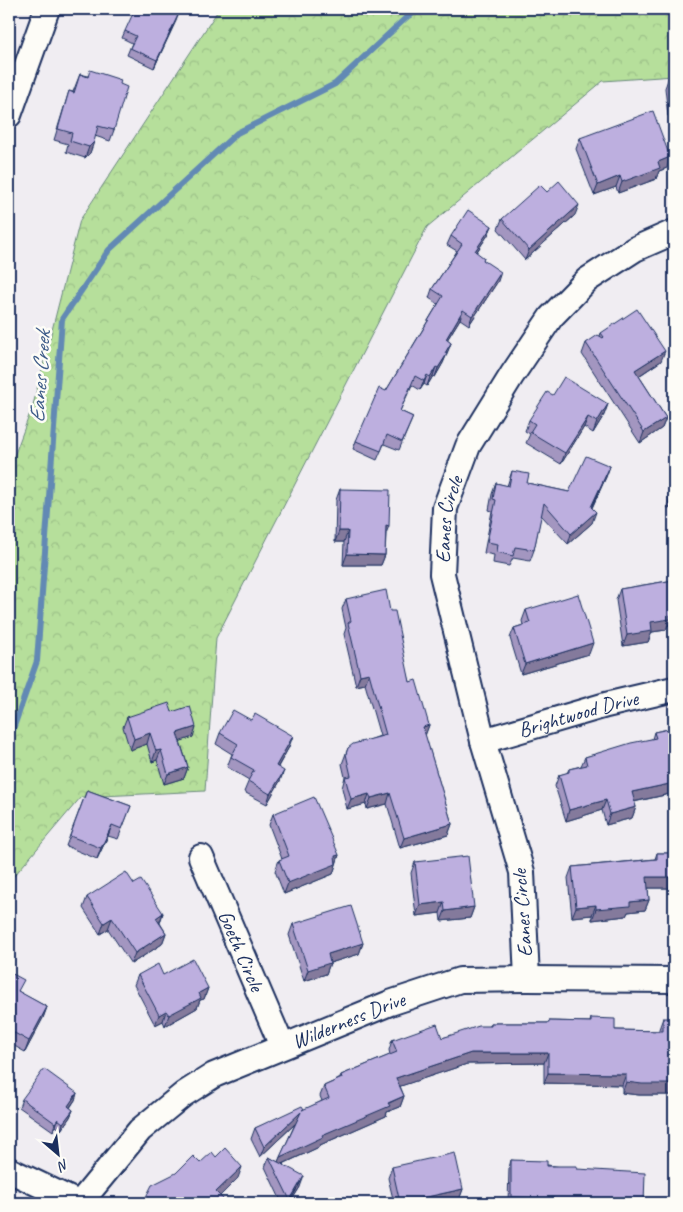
<svg xmlns="http://www.w3.org/2000/svg" width="683" height="1212" font-family="Caveat,sans-serif">
<defs>
<pattern id="forest-crowns" width="20" height="18" patternUnits="userSpaceOnUse" patternTransform="scale(1.25)"><rect width="20" height="18" fill="#b6df9b"/><path d="M2 6a3 3 0 1 1 6 0M12 15a3 3 0 1 1 6 0" fill="none" stroke="#9cc088"/></pattern>
</defs>
<rect width="100%" height="100%" fill="#f0edf2"/>
<filter id="ink" filterUnits="userSpaceOnUse"><feTurbulence type="fractalNoise" baseFrequency=".02" numOctaves="2"/><feDisplacementMap in="SourceGraphic" scale="10" xChannelSelector="R" yChannelSelector="G"/><feConvolveMatrix kernelMatrix="1 2 1 2 8 2 1 2 1" color-interpolation-filters="sRGB"/></filter>
<g filter="url(#ink)">
<path fill="url(#forest-crowns)" stroke="#68877c" d="M219 9H674V76L603 81 427 227 216 638 205 791 81 797 9 882V470L33 405 80 220Z"/>
<g fill="none" stroke-linecap="round" stroke-linejoin="round">
<path stroke="#6289b4" stroke-width="6" d="M9 733 13 729 37 661 62 319 109 250 237 133 335 84 408 16 421 9"/>
<defs>
<g id="minor">
<path d="M9 115 47 9"/>
<path id="s1" d="M483 741 606 705 674 689"/>
<path id="s2" d="M201 857 282 1046"/>
<path id="s3" d="M527 979 522 872 483 741 442 574 445 508 468 446 512 375 551 317 587 280 635 249 674 232"/>
<path d="M9 1170 78 1203"/>
<path id="s4" d="M80 1203 140 1130 184 1094 214 1075 390 1003 460 980 527 979 674 980"/>
</g>
</defs>
<use href="#minor" stroke="#1b2f5e" stroke-width="28"/>
<use href="#minor" stroke="#fdfcf7" stroke-width="24"/>
</g>
<path fill="#a396c0" stroke="#1b2f5e" d="M179 13 154 68 127 55 132 43 122 38 125 31Z
M80 74 120 84 114 130 110 141 95 136 90 153 85 158 66 152 68 144 54 140 69 91 73 92Z
M669 77H674V115L668 116 665 88Z
M580 138 667 168 659 171 656 179 618 193 616 187 594 195 576 149Z
M547 192 575 215 525 260 498 229 502 219Z
M492 226 488 235 476 253 484 258 483 261 498 281 469 325 460 319 447 340 451 343 443 363 435 377 433 376 427 386 424 384 420 390 412 385 400 411 413 417 399 450 384 444 377 460 353 449 356 441 438 304 429 298 432 289 457 251 447 245 451 236Z
M601 333 661 361 639 376 666 418 662 428 640 443 582 354 586 343 600 336Z
M608 404 604 415 593 433 584 427 561 464 526 443 530 434 525 431 529 420Z
M674 455V508H668L672 460Z
M610 466 606 477 592 508V523L568 544 541 515 534 550 530 561 513 558 509 566 493 563 494 555 484 553 492 511 489 510 492 494 496 483 507 486 512 471 527 483 569 492Z
M340 489 386 534 385 555 381 565H343L344 542H335L336 500Z
M674 580V624L668 625 666 630 652 632 648 642 623 646 616 600 620 589Z
M346 599 390 611 410 682 429 725 425 735 452 824 448 835 400 848 387 804 367 809 366 804 347 809 342 788 345 777 342 764 348 748 380 736 365 684 356 686 344 634 346 628 342 609Z
M526 610 589 654 521 674 510 638 514 628 523 625 522 621Z
M172 712 193 737 180 741 188 767 184 778 164 784 157 760 152 762 147 744 130 750 123 727 127 717Z
M674 728V793L634 802 636 807 632 818 606 825 602 810 566 821 555 786 559 775 567 773 569 769 581 766 585 757 652 739 654 732Z
M220 733 289 747 278 767 280 781 267 804 244 792 249 780 227 767 232 754 216 744Z
M87 790 131 806 118 839 108 836 97 859 66 846Z
M273 814 339 855 333 874 284 894 275 871 279 860 282 859 269 825Z
M657 853H674V888H648L649 900 645 910 628 912 626 916 592 920V915L572 917 568 878 572 867 655 859Z
M415 862 474 907 470 918 441 921 440 913 416 916 411 873Z
M134 884 163 913 160 923 166 933 162 944 131 964 108 929 100 934 83 908 87 897Z
M293 924 363 943 359 954 330 963 326 974 304 981 289 935Z
M9 972 19 992 47 1007 43 1018 25 1052 9 1043Z
M138 975H163L208 988 204 999 200 1000 197 1008 165 1026 163 1021 155 1025 134 985Z
M591 1018 615 1030 659 1031V1029L663 1018 674 1095H639L622 1093V1085L544 1083V1063L467 1064 400 1086 404 1096 400 1107 387 1112 386 1116 320 1145 319 1147 283 1164 300 1187 290 1203H282L265 1167 269 1157 278 1162 295 1124 260 1157 251 1139 255 1128 304 1110 322 1101 320 1096 324 1086 339 1079 341 1075 390 1055 389 1050 392 1040 442 1038 490 1026 491 1023H548L549 1021 590 1022Z
M77 1093 75 1100 70 1108 73 1110 70 1117 61 1130 56 1126 53 1131 19 1107 22 1099Z
M511 1160 577 1169 644 1203H508L509 1168Z
M200 1163 238 1178 220 1196 227 1203H143Z
M392 1167 463 1189 459 1200 445 1203H394L388 1178Z"/>
<path fill="#847a9c" stroke="#1b2f5e" d="M179 13 176 21 154 68 157 60Z
M672 105H674V115L668 116Z
M94 142 90 153 85 158 89 147Z
M670 157 667 168 659 171 656 179 618 193 622 182 658 162Z
M620 176 616 187 594 195 598 185Z
M579 205 575 215 525 260 529 250Z
M492 226 488 235 471 260 475 251Z
M501 272 498 281 469 325 472 316Z
M463 310 460 319 442 348 446 339Z
M451 343 448 351 442 362 445 353Z
M665 351 661 361 631 381 635 370Z
M447 354 443 363 435 377 438 368Z
M436 367 433 376 427 386 430 377Z
M427 375 424 384 420 390 424 381Z
M608 404 604 415 593 433 597 422Z
M588 417 584 427 561 464 565 453Z
M666 418 662 428 640 443 644 432Z
M610 466 606 477 587 518 591 507Z
M672 497H674V508H668Z
M596 512 592 523 568 544 571 534Z
M386 525 389 526 385 536Z
M339 531H348L344 542H335Z
M347 554 385 555 381 565H343Z
M674 614V624L668 625 666 630 652 632 648 642 623 646 627 635 651 622 670 615Z
M593 643 589 654 521 674 525 664Z
M369 673 365 684 356 686 360 675Z
M429 725 425 736 423 727Z
M196 727 193 737 173 744 177 733Z
M150 733 147 744 130 750 134 739Z
M293 736 289 747 272 777 276 766Z
M161 750 157 760 152 762 156 751Z
M188 767 184 778 164 784 168 774Z
M284 771 280 781 267 804 270 794Z
M674 783V793L628 803 632 792Z
M390 793 387 804 367 809 371 798Z
M369 794 366 804 347 809 351 799Z
M606 800 602 810 566 821 569 810Z
M636 807 632 818 606 825 610 814Z
M452 824 448 835 400 848 404 838Z
M112 825 108 836 97 859 101 848Z
M339 855 333 874 284 894 288 883 335 856Z
M647 877H674V888H643Z
M649 900 645 910 628 912 626 916 592 920 596 909 630 902Z
M444 902 440 913 416 916 420 905Z
M596 905 592 915 572 917 576 907Z
M474 907 470 918 441 921 445 911Z
M163 913 159 924 156 918Z
M112 918 108 929 100 934 104 923Z
M166 933 162 944 131 964 135 953Z
M363 943 359 954 330 963 326 974 304 981 308 970 328 954Z
M208 988 204 999 200 1000 197 1008 165 1026 169 1015 199 993Z
M47 1007 43 1018 25 1052 29 1041Z
M166 1011 163 1021 155 1025 159 1015Z
M471 1053H548L544 1063 467 1064 392 1089 396 1078Z
M548 1073 626 1074 622 1085 544 1083Z
M626 1082 674 1084V1095H639L622 1093Z
M77 1093 75 1100 65 1114 68 1106Z
M404 1096 400 1107 387 1112 386 1116 320 1145 319 1147 276 1167 280 1157 322 1135Z
M73 1110 70 1117 61 1130 63 1123Z
M301 1112 297 1122 260 1157 264 1147Z
M58 1119 56 1126 53 1131 55 1123Z
M242 1167 238 1178 213 1203 216 1192Z
M304 1176 300 1187 290 1203H289Z
M463 1189 459 1200 445 1203H401Z
M511 1197 554 1198 552 1203H508Z"/>
<path fill="#bdafdf" stroke="#1b2f5e" d="M135 9H169L179 13 157 60 130 48 136 36 125 31Z
M90 70 121 80 120 84 127 87 114 130 98 126 94 142 89 147 70 141 72 133 58 129 69 91 74 93 80 74 88 77Z
M669 77H674V105H672Z
M653 111 670 157 658 162 660 168 622 182 620 176 598 185 580 138Z
M559 181 579 205 529 250 502 219 540 185 547 192Z
M468 210 492 226 475 251 484 258 483 260 501 272 472 316 463 310 446 339 451 343 445 353 447 354 438 368 436 367 430 377 427 375 424 381 415 376 400 411 413 417 402 442 387 435 381 451 356 441 379 388 386 391 443 296 432 289 462 244 451 236Z
M637 309 665 351 635 370 666 418 644 432 586 343 598 335 603 338 604 337 601 333Z
M564 377 608 404 597 422 588 417 565 453 530 432 535 424 529 420 547 392 553 395Z
M586 456 610 466 591 507 596 512 571 534 544 503 534 550 515 547 513 556 497 552 498 544 487 542 496 500 493 499 496 483 509 486 512 471 529 474 527 483 569 492Z
M674 474V497H672Z
M340 489 390 490 389 526 386 525 385 555 347 554 348 531H339Z
M674 580V614L670 615V619L651 622 652 631 627 635 620 589Z
M386 590 390 611H395L410 682 416 680 429 725 423 727 452 824 404 838 390 793 371 798 369 794 351 799 345 777 351 776 346 754 348 748 353 744 386 735 369 673 360 675 348 623 351 621 346 599Z
M578 594 593 643 525 664 514 628 530 623 526 610Z
M169 703 172 712 190 706 196 727 177 733 188 767 168 774 161 750 156 751 150 733 134 739 127 717Z
M233 710 251 720 255 714 293 736 276 766 284 771 270 794 248 781 254 770 231 757 238 744 220 733Z
M674 728V783L632 792 636 807 610 814 606 800 569 810 559 775 569 772V769L587 765 585 757 631 743 656 738 654 732Z
M87 790 131 806 122 829 112 825 101 848 70 836Z
M314 797 339 855 335 856 336 864 288 883 279 860 289 856 273 814Z
M657 853H674V877H647L649 900 630 902V906L596 909V905L576 907 572 867 657 859Z
M468 856 474 907 445 911 444 902 420 905 415 862Z
M126 872 134 884 141 880 163 913 156 918 166 933 135 953 112 918 104 923 87 897Z
M351 906 363 943 328 954 330 963 308 970 293 924Z
M193 959 208 988 199 993 201 998 169 1015 166 1011 159 1015 138 975 158 964 163 975Z
M9 972 24 980 18 991 47 1007 29 1041 9 1030Z
M591 1018 615 1019V1030L663 1031V1018H674V1084H642L626 1082V1074L548 1073V1053H471L396 1078 404 1096 388 1103 390 1106 322 1135 323 1137 280 1157 301 1112 264 1147 255 1128 302 1106 304 1109 302 1110 329 1098 324 1086 342 1078 341 1075 397 1052 392 1040 437 1024 442 1038 479 1026H491V1023H549V1021L591 1022Z
M44 1069 77 1093 68 1106 73 1110 63 1123 58 1119 55 1123 22 1099Z
M225 1148 242 1167 216 1192 227 1203H203L199 1199 197 1203H143L152 1185 176 1173 193 1156 200 1163 212 1152 216 1157Z
M455 1153 463 1189 400 1203 392 1167Z
M269 1157 304 1176 290 1200Z
M511 1160 547 1161V1166H577V1169L645 1173 644 1203H554V1198L511 1197Z"/>
</g>
<g text-anchor="middle" dominant-baseline="central" stroke-width="5" stroke-linejoin="round" paint-order="stroke">
<g font-size="21" fill="#1b2f5e" stroke="#fdfcf7">
<text stroke="none"><textPath href="#s3" startOffset="471">Eanes Circle</textPath></text>
<text stroke="none"><textPath href="#s1" startOffset="99">Brightwood Drive</textPath></text>
<text transform="translate(522 913) rotate(-94)">Eanes Circle</text>
<text stroke="none"><textPath href="#s2" startOffset="102">Goeth Circle</textPath></text>
<text stroke="none"><textPath href="#s4" startOffset="332">Wilderness Drive</textPath></text>
</g>
<g font-size="22" font-style="italic" fill="#3e5c89" stroke="#fdfcf7">
<text transform="translate(40 377) rotate(-86)">Eanes Creek</text>
</g>
</g>
<rect width="683" height="1212" fill="none" stroke="#fdfcf7" stroke-width="30"/>
<rect x="15" y="15" width="653" height="1182" fill="none" stroke="#1b2f5e" stroke-width="2" filter="url(#ink)"/>
<g transform="translate(58 1154) rotate(152)" stroke="#fdfcf7" stroke-width="4" paint-order="stroke">
<path d="M0-4L9 19L0 12L-9 19Z" fill="#1b2f5e"/>
<text y="-8" font-size="14" font-weight="bold" text-anchor="middle" fill="#1b2f5e">N</text>
</g>
</svg>
